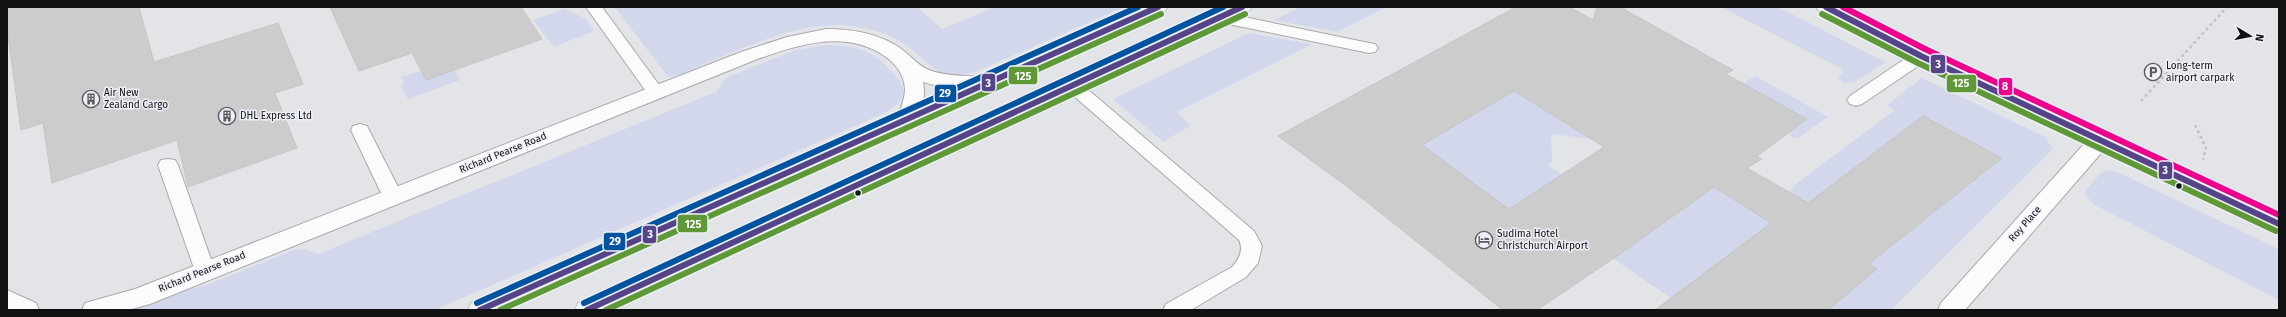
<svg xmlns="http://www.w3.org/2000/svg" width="2286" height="317" font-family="'Fira Sans',sans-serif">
<rect width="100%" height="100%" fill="#e3e4e8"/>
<path fill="#d2d7eb" d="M615 7H917L942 29 995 7H1124L982 69C938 87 934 64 903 43 888 33 869 28 851 26 801 21 756 43 711 61 698 66 682 76 668 77Z
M1301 7H1387L1337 32 1274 20Z
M1721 7H1778L1885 62 1855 82 1845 83 1838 78 1844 70Z
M565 9 586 19 594 31 554 47 533 20Z
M1249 33 1312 44 1177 112 1190 126 1163 142 1113 99Z
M826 45C839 45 853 46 865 51 876 55 882 62 890 70 912 91 905 102 880 115L435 310H129L178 291 204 286 294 250 304 249 318 254 716 92 724 80 730 76 795 50Z
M454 70 460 80 408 99 401 87 404 83 401 77 421 71 426 80Z
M1755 76 1828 117 1797 139 1788 134 1807 119 1743 84Z
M1922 78 2045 137 2053 149 1891 310H1828L1876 269 1869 264 2001 158 1923 116 1788 218 1774 210 1797 183 1895 110 1887 105Z
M1513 91 1592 139 1551 134 1552 162 1547 165 1562 174 1533 194 1542 233 1453 168 1377 210 1349 189Z
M2108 170 2115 171 2279 249V300L2093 204 2084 192 2101 173Z
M1714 187 1771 223 1672 299 1591 243 1597 238 1621 254Z"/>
<path fill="#ccc" stroke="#c5c5c6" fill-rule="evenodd" d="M7 7H139L154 62 278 23 303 84 275 93 297 148 188 187 177 140 52 183 43 123 21 130 7 28Z
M330 7H521L542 39 426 80 412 53 359 71Z
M1516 7H1570L1593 20 1597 7H1620L1733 70 1726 74 1807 119 1757 156 1762 159 1747 168 1808 203 1923 116 2002 158 1869 264 1877 269 1828 310H1655L1771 223 1714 187 1620 254 1537 310H1503L1349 188 1278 136ZM1514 91 1604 147 1509 209 1422 145Z"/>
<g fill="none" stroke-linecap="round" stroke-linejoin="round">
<defs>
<path id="lane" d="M586 7H602L662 89 665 93 662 97 656 99 650 97Z
M1220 12 1369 43 1375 44 1378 48 1375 52 1369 53 1214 21 1212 17 1214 13Z
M1921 51 1927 52 1930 56 1927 60 1862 104 1856 106 1850 104 1847 100 1850 96 1915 52Z
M1073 80 1079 82 1254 231 1262 246 1258 263 1246 277 1191 310H1163L1166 304 1232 267C1239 259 1244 250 1239 240L1067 90 1064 86 1067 82Z
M360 124 367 126 369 130 403 197 400 202 393 204 386 202 383 197 351 130 353 126Z
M168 159 175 160 178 165 215 271 212 276 205 279 198 276 195 271 158 165 161 160Z"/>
<path id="street" d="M826 29C852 29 878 33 900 48 910 55 917 65 929 70 949 78 971 74 992 79L995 84 992 89C971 94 944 88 923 82 926 94 922 113 916 124L908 126 900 124 897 119C900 110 905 99 905 89 904 75 897 65 886 57 846 28 797 45 755 60L150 304 128 310H82L85 303 135 289 741 52 787 37Z
M2101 132 2109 134 2112 139 2109 144 1965 310H1938L1941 303 2093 134Z
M7 290 36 303 39 310H7Z"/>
<path id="secondary" d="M1816 7H1841L1928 52 2279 214V232L1914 60 1819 11Z"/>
<path id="primary" d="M1142 7H1168L1165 11 504 310H468L471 303Z
M1226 7H1252L1249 11 610 310H575L578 303Z"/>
</defs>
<use href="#lane" stroke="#a9a9ac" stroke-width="2"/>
<use href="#street" stroke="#a9a9ac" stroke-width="2"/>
<use href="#secondary" stroke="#a9a9ac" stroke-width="2"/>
<use href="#primary" stroke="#c0c1c3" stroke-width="2"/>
<path stroke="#c2c3c4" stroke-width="2.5" stroke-dasharray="3 3" stroke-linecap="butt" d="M2141 101 2227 7
M2195 125 2206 148 2203 160"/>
<use href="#lane" fill="#fbfbfc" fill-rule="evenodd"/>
<use href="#street" fill="#fbfbfc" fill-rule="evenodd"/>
<use href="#secondary" fill="#f7f7f9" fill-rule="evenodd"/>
<use href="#primary" fill="#f2f3f6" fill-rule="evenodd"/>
<defs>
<path id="bus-1" d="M1826 7 1921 56 2279 224
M480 310 1158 7
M587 310 1242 7"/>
<path id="bus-2" d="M1822 14 1918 63 2276 231
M500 310 1161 14
M606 310 1245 14"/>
<path id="bus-3" d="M477 303 1138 7
M584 303 1223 7"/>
<path id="bus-4" d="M1843 7 1925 49 2279 215"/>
</defs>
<use href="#bus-1" stroke="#eef0f8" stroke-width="9"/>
<use href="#bus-2" stroke="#eef0f8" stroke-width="9"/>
<use href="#bus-3" stroke="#eef0f8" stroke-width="9"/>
<use href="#bus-4" stroke="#eef0f8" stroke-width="9"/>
<use href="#bus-1" stroke="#554588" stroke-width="6"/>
<use href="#bus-2" stroke="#5f9937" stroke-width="6"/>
<use href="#bus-3" stroke="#00539f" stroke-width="6"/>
<use href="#bus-4" stroke="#ec008c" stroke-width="6"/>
</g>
<defs>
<symbol id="parking-ring" viewBox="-11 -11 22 22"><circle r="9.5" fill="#eef0f8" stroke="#5a5b5e" stroke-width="1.5"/><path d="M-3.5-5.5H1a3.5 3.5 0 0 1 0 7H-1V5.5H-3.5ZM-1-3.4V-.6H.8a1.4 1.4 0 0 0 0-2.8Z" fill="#5a5b5e"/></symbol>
<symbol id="building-ring" viewBox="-11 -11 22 22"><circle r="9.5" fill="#eef0f8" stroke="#5a5b5e" stroke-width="1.5"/><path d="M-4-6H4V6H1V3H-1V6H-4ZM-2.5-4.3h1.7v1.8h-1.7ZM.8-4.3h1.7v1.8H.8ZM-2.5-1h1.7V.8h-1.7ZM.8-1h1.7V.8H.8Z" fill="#5a5b5e"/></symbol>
<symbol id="hotel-ring" viewBox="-11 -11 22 22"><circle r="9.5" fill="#eef0f8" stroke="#5a5b5e" stroke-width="1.5"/><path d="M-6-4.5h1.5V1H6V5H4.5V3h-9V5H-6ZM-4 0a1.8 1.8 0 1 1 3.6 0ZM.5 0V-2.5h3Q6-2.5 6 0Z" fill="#5a5b5e"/></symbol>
</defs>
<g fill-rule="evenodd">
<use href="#parking-ring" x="2143" y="62" width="20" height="20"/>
<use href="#building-ring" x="81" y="89" width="20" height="20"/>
<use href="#building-ring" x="217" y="106" width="20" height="20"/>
<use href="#hotel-ring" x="1474" y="230" width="20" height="20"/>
</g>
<g fill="#101113" stroke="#eef0f8" stroke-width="1.5">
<circle cx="2179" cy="186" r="3.5"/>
<circle cx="858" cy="193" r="3.5"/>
</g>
<g text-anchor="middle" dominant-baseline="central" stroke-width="3" stroke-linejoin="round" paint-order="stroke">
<g font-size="10" fill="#101113" stroke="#eef0f8" text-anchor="start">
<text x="2166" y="66">Long-term<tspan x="2166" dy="12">airport carpark</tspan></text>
<text x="104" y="93">Air New<tspan x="104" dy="12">Zealand Cargo</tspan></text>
<text x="240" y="116">DHL Express Ltd</text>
<text x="1497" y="234">Sudima Hotel<tspan x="1497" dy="12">Christchurch Airport</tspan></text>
</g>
<g font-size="10" fill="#101113" stroke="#eef0f8">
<text transform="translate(503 153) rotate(-22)">Richard Pearse Road</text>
<text transform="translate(2025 224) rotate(-49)">Roy Place</text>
<text transform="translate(202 272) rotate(-22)">Richard Pearse Road</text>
</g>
</g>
<g stroke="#eef0f8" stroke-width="1.5">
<rect x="1930" y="54" width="16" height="20" rx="4" fill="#554588"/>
<rect x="1008" y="66" width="30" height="19" rx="4" fill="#5f9937"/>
<rect x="981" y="73" width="15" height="19" rx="4" fill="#554588"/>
<rect x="1946" y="74" width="31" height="19" rx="4" fill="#5f9937"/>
<rect x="1998" y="77" width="15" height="19" rx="4" fill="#ec008c"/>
<rect x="934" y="84" width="23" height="19" rx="4" fill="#00539f"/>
<rect x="2158" y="161" width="15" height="19" rx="4" fill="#554588"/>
<rect x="677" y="214" width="31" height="19" rx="4" fill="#5f9937"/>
<rect x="642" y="225" width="15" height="19" rx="4" fill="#554588"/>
<rect x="603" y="232" width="23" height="19" rx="4" fill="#00539f"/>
</g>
<g font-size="11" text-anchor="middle" font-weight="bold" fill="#fff">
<text x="1938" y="68">3</text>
<text x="1023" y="80">125</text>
<text x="988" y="87">3</text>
<text x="1961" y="87">125</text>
<text x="2005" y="90">8</text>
<text x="945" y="97">29</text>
<text x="2165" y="174">3</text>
<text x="693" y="228">125</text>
<text x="650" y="238">3</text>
<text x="615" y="245">29</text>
</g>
<rect width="2286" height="317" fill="none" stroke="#101113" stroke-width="16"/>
<g transform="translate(2250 36) rotate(100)" stroke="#eef0f8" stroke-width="3" paint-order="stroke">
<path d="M0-3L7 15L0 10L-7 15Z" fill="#101113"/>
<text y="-6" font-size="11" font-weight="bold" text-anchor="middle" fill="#101113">N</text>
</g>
</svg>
